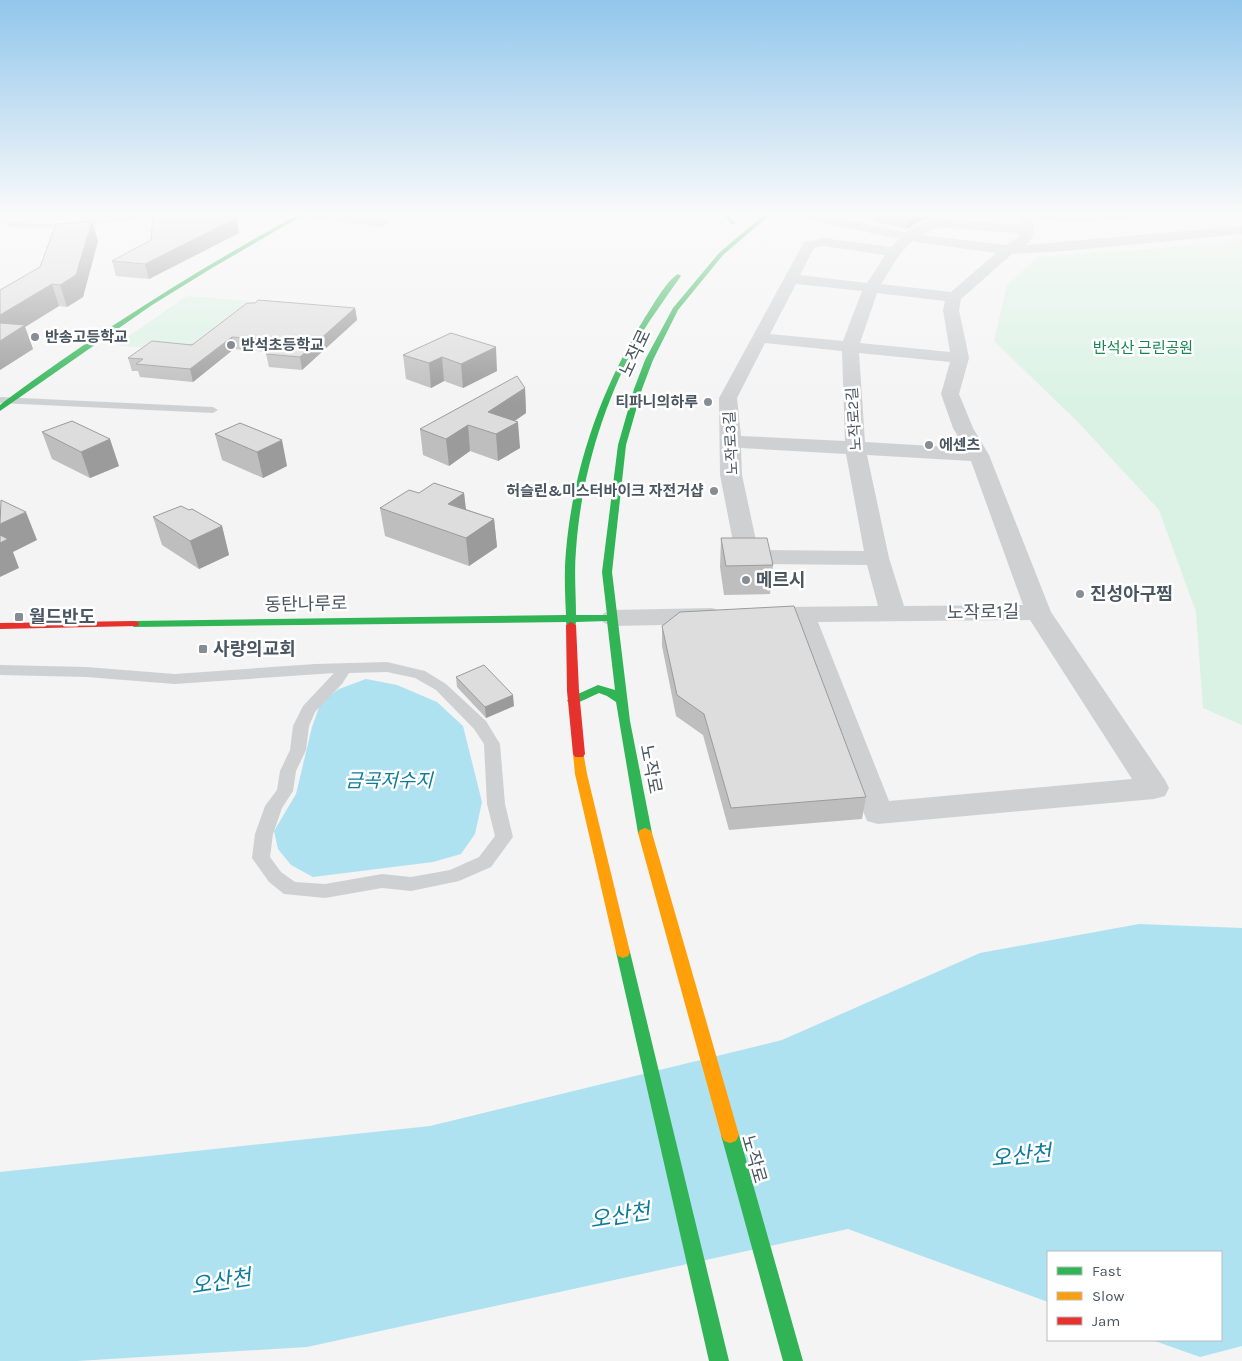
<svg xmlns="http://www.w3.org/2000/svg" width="1242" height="1361" font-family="Karla,'Noto Sans KR',sans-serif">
<rect width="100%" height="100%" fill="#f4f4f4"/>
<path fill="#d9f2e3" d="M1242 239V725L1203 708 1196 612 1159 510 1077 421 994 341 1007 285 1037 257 1160 248Z
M187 296 248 301 183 351 116 345Z"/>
<path fill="#aee2f0" d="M366 679 397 685 437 702 463 726 482 802 475 834 461 854 433 862 313 877 291 865 278 849 274 831 296 794 312 727 321 702 339 689Z
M1139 924 1242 928V1346L1200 1357 1152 1340H1221V1252H1048V1302L848 1229 307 1347 77 1361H0V1172L430 1126 782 1040 980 953Z"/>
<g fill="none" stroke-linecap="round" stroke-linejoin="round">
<path fill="#ced0d2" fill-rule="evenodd" d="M145 214H162L158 216 74 228 10 227 1 223 5 221 11 223 74 224Z
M0 397 213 407 218 410 213 413 0 403Z
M387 662 425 671 446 684 486 721 500 744 505 804 513 837 491 867 459 881 411 891 382 888 325 898 284 894 269 882 252 858 255 834 265 806 277 790 280 771 290 750 293 726 303 706 334 673 175 684 86 677 0 675V665L86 667 175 674 315 664ZM387 672 415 678 436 690 474 729 484 744 487 804 495 836 479 857 450 870 411 877 382 874 325 884 295 882 281 872 270 857 273 834 282 808 293 791 296 771 306 750 309 726 315 712 342 684 349 673Z"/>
<path fill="#ced0d2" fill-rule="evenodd" d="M300 214C315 214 381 213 389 223L382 227 306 218 301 217Z
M795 214H818L906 232 919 224 936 219 1021 225 1018 214H1146L1140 218 1087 222 1032 220C1036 228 1033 240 1026 245L1242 226V234L1065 251 1012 254 961 299 959 310 969 358 959 394 973 428 989 455 1051 612 1165 780 1169 788 1165 796 1154 799 878 824 867 821 792 623 776 620 772 615 776 610 785 607 878 606 867 565 748 564 740 562 736 557 720 475 719 398 804 242 824 238 891 247 899 239 801 218 796 217ZM937 227 1019 233 1018 238 1006 245 921 235ZM912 241 915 242 996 253 951 292 881 284 900 254ZM824 246 885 255 867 283 800 275 814 248ZM796 284 862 291 843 341 770 334ZM877 293 945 301 943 310 950 352 860 343ZM765 343 842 351 845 441 741 436 737 398ZM859 353 950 362 941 394 953 428 965 448 865 442ZM741 448 846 454 864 551 758 550 742 475ZM867 455 971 461 1023 605 904 606 889 558ZM1030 620 1132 779 889 801 818 622Z
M712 608 721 611 725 616 721 621 712 624 613 626 604 623 600 618 604 613 613 610Z"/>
<path fill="#30b455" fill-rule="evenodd" d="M299 214H305L212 268 152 305 0 411V405L5 401C98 332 197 270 299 214Z
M723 214H728L735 224H731Z
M765 214H771L723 255 678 310 653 360 642 389 626 445 612 572 630 721 652 833 650 836 645 838 640 836 638 833 616 702 607 696 599 693 573 705 567 701 569 698 598 685 615 690 607 621 576 622 575 627H567L566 622 134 627 129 624 134 621 566 615C565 594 564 572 566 551 573 469 601 389 644 319 652 307 666 281 678 274L681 276C667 296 653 315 640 336 604 401 581 476 576 550 574 572 576 594 576 615H607L602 572 618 445 634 389 645 360 673 308 719 253Z
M623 946 628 948 630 952 729 1361H709L616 952 618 948Z
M730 1127 736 1129 739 1135 803 1361H783L721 1135 724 1129Z"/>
<path fill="#ff9f0a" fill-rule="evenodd" d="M579 750 583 751 587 774 630 952 628 956 623 958 618 956 616 952 575 774 573 754 575 751Z
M645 828 650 830 652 833 739 1135 736 1141 730 1143 724 1141 721 1135 638 833 640 830Z"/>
<path fill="#e5322d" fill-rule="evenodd" d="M134 621 138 622 139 624 138 626 0 629V623Z
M571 622 576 625 579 691 585 754 583 757H575L573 754 567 691 566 625Z"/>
</g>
<path fill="#bebebf" d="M874 214H931L930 219 918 222 907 229 873 221Z
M239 233 149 279 116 276 112 261Z
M98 241 83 297 67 307 59 306 25 327 33 349 0 370V290Z
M355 308 357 320 302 370 269 367 266 354 269 352 234 349 193 382 140 377 138 371H132L128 358Z
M451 333 497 371 463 388 444 381 431 388 406 379 403 355Z
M525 388 526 413 515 421 520 448 498 461 470 451 449 466 423 455 420 429Z
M240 423 287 466 263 478 222 460 215 434Z
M42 432 119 466 90 478 52 459Z
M419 493H464L466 509 494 519 497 547 469 566 385 536 380 508Z
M189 510 222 526 229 555 199 569 162 545 153 517Z
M721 538 773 565 770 594 724 595 720 567Z
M662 626 866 797 862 819 729 830 703 735 676 716 662 646Z
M456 677 514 706 486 718 457 687Z"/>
<path fill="#9b9b9b" d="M917 214H931L930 219 918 222 907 229 909 219Z
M236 218 239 233 149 279 145 264Z
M92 221 98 241 83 297 67 307 60 285Z
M52 284 59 306 25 327 33 349 0 370V315Z
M355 308 357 320 302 370 300 357Z
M232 337 234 349 193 382 190 369Z
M496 347 497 371 463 388 461 364Z
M442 357 444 381 431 388 429 363Z
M525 388 526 413 495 434 488 412Z
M518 422 520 448 498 461 496 434Z
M468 425 470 451 449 466 446 439Z
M110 439 119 466 90 478 81 452Z
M282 440 287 466 263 478 257 452Z
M464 493 467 520 448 504Z
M26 512 37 540 13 552 19 568 0 577V524Z
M494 519 497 547 469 566 466 538Z
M222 526 229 555 199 569 190 541Z
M513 695 514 706 486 718 485 707Z"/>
<path fill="#ddddde" stroke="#9b9b9b" d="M153 214H214L236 218 145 264 112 261 151 240Z
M886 214H917L909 219Z
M92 221 76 275 60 285 52 284 0 315V290L40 267 56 224Z
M258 300 355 308 300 357 266 354 282 341 232 337 190 369 136 364 143 359 128 358 152 341 192 345 247 303H255Z
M0 323 25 325 0 341Z
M451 333 496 347 461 364 442 357 429 363 403 355Z
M517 376 525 388 488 412 518 422 496 434 468 425 446 439 420 429Z
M72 421 110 439 81 452 42 432Z
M240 423 282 440 257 452 215 434Z
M434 483 464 493 448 504 494 519 466 538 380 508 409 490 419 493Z
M1 500 26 512 0 524Z
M181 506 189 510 192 509 222 526 190 541 153 517Z
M0 535 8 539 0 543Z
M721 538H767L773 565 726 566Z
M794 606 866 797 731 808 704 714 677 695 662 626 680 612Z
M484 665 513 695 485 707 456 677Z"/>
<linearGradient id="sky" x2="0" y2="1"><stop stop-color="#91c6eb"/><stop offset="0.53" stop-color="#fafafa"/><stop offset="1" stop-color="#fafafa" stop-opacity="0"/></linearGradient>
<rect width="1242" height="404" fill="url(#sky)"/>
<g fill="#868d94" stroke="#fff" stroke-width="2">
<circle cx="35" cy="337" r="5"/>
<circle cx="231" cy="345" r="5"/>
<circle cx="708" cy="402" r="5"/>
<circle cx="929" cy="445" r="5"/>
<circle cx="714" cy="491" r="5"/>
<circle cx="746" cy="580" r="5"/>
<circle cx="1080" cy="594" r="5"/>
<rect x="14" y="612" width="10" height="10" rx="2.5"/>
<rect x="198" y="644" width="10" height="10" rx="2.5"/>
</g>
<g text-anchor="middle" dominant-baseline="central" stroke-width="5" stroke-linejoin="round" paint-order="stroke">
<g font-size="15" font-weight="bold" fill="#4a5661" stroke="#fff" text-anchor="start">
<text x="45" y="337">반송고등학교</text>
<text x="241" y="345">반석초등학교</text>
<text x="698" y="402" text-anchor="end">티파니의하루</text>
<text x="939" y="445">에센츠</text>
<text x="704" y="491" text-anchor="end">허슬린&amp;미스터바이크 자전거샵</text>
</g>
<g font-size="15" fill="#17864f" stroke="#fff">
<text x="1143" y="348">반석산 근린공원</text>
</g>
<g font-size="15" fill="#4a5661" stroke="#fff">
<text transform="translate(854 419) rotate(-94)">노작로2길</text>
<text transform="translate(731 443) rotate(-93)">노작로3길</text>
</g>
<g font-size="18" fill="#4a5661" stroke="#fff">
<text transform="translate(635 353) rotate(-65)">노작로</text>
<text transform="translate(306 604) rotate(-1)">동탄나루로</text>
<text transform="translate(983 612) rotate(-1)">노작로1길</text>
<text transform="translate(651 769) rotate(79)">노작로</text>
<text transform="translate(754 1159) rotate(74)">노작로</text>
</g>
<g font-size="18" font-weight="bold" fill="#4a5661" stroke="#fff" text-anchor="start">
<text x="756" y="580">메르시</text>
<text x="1090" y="594">진성아구찜</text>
<text x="29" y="617">월드반도</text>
<text x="213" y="649">사랑의교회</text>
</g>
<g font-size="19" font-style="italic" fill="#0c7c9b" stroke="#fff">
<text x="389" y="781">금곡저수지</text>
</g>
<g font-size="22" font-style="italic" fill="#0c7c9b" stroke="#fff">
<text transform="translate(1021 1156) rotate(-6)">오산천</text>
<text transform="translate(620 1216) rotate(-9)">오산천</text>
<text transform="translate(221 1282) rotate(-9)">오산천</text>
</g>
</g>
<rect x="1047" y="1251" width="175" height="90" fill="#ffffff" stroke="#b7bbc0"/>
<rect x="1057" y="1267" width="25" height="8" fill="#30b455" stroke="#b7bbc0"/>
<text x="1092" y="1276" font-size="15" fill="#4a5661">Fast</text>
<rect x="1057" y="1292" width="25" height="8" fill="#ff9f0a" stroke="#b7bbc0"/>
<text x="1092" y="1301" font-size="15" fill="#4a5661">Slow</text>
<rect x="1057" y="1317" width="25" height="8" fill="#e5322d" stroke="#b7bbc0"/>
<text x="1092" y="1326" font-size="15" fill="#4a5661">Jam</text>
</svg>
